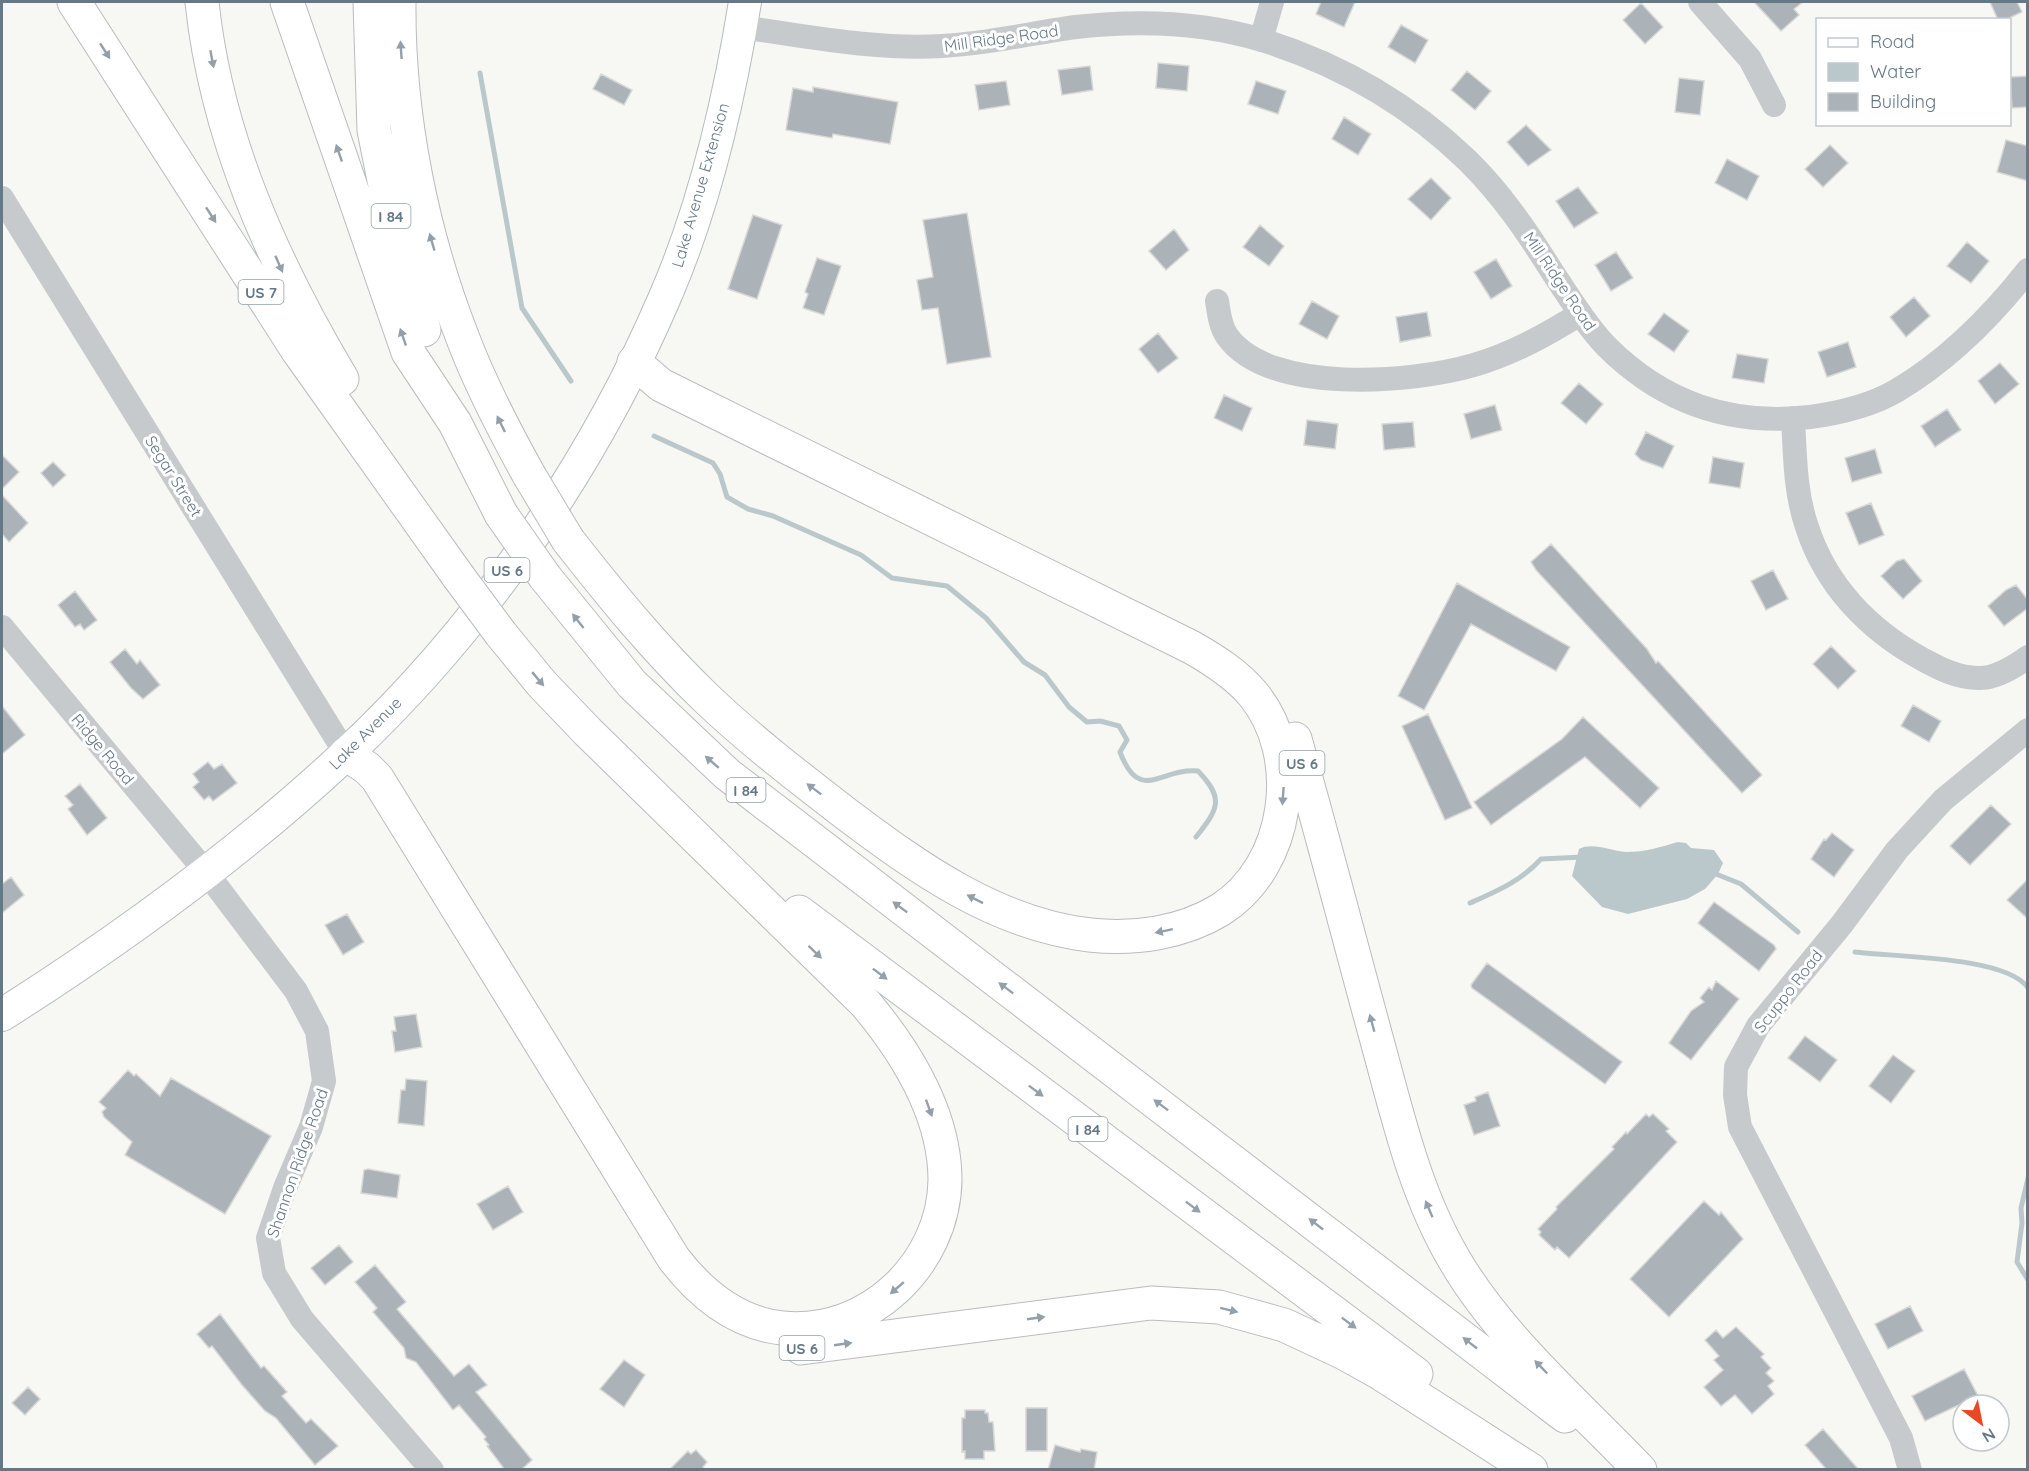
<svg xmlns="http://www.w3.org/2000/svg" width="2029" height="1471" font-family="Quicksand,sans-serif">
<rect width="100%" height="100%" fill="#f7f7f3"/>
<path fill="#bbc8cb" d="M1678 842 1686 843 1691 848 1714 850 1723 863 1718 874 1705 889 1687 899 1628 914 1602 907 1572 876 1579 849C1593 842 1610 851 1626 852 1645 852 1661 847 1678 842Z"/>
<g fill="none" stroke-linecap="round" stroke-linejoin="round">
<path stroke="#bbc8cb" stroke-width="5" d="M480 73 522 308 571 381
M654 436 713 463 720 474 727 497 748 509 773 516 861 555 892 578 947 586 986 618 1024 662 1045 675 1069 707 1087 722 1100 721 1119 726 1127 740 1120 752C1140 805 1161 767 1198 771 1225 799 1218 809 1196 837
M1711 872 1741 884 1798 932
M1470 903C1497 891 1521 881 1541 859L1583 857
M1855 952C1892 957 2007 956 2028 988
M2028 1178 2021 1208 2022 1223 2017 1262 2028 1280"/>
</g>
<path fill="#abb3b9" stroke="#d8d8d6" stroke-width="1.5" d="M1321 2H1355L1344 27 1316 14Z
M1754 2H1803L1794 9 1799 15 1781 31Z
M1990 2H2017L2022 12 2005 20H1998Z
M1641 3 1663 27 1645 44 1623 20Z
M1401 25 1428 40 1415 63 1388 47Z
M1158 63 1189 66 1187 91 1156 88Z
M1090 66 1093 90 1062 95 1058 70Z
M1467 71 1491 91 1475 110 1451 90Z
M601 74 632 90 624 105 593 89Z
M2028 76V107L2012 108 2010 77Z
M1679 78 1704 81 1700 115 1675 112Z
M1006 81 1010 105 979 110 975 85Z
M1256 81 1286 91 1278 114 1248 104Z
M813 87 898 102 890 144 833 134 832 138 786 130 793 88 813 92Z
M1344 117 1371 134 1358 155 1332 139Z
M1526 125 1551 150 1528 166 1507 142Z
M2006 140 2028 146V181L1997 172Z
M1830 145 1848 163 1823 187 1805 169Z
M1727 159 1759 176 1747 200 1715 183Z
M1431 178 1451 198 1431 220 1408 199Z
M1578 187 1598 213 1574 228 1556 201Z
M967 213 991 357 947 364 938 308 922 310 917 280 933 277 923 220Z
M753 215 782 225 757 299 728 289Z
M1260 225 1284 246 1269 266 1243 247Z
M1174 229 1189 250 1166 270 1149 251Z
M1967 242 1989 261 1971 283 1947 266Z
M1616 252 1633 278 1611 291 1595 265Z
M817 258 841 266 824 315 803 308 808 294 805 292Z
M1496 259 1512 286 1491 299 1474 272Z
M1914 297 1930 316 1906 337 1890 317Z
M1312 301 1339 316 1327 339 1299 324Z
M1427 312 1431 336 1400 342 1396 317Z
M1664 313 1689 331 1674 352 1648 334Z
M1158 333 1178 358 1158 373 1139 349Z
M1848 342 1856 367 1827 377 1818 352Z
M1737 354 1768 359 1764 383 1732 378Z
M2000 363 2019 384 1995 404 1978 381Z
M1579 383 1603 404 1586 424 1561 403Z
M1224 395 1252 408 1242 431 1214 418Z
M1495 405 1502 430 1471 439 1464 414Z
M1947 409 1961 430 1935 447 1921 426Z
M1307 420 1338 424 1335 449 1304 445Z
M1413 422 1415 447 1384 450 1382 424Z
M1646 432 1674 446 1663 468 1641 460 1635 454Z
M1875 449 1882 473 1852 482 1845 458Z
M2 455 19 472 2 489Z
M1713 457 1744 463 1740 488 1709 483Z
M53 462 66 475 53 487 41 473Z
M2 495 28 523 9 542 2 534Z
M1871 503 1884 535 1859 545 1846 513Z
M1551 544 1647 649 1656 663 1658 661 1762 775 1742 793 1536 570 1531 562Z
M1904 559 1922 581 1903 599 1881 576 1897 561Z
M1773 570 1788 599 1766 610 1751 581Z
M1457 583 1570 647 1556 671 1471 624 1424 710 1398 696Z
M2016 585 2028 600V608L2004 626 1988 606 2006 590Z
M75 591 97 620 84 630 80 624 75 627 58 605Z
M1831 646 1856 671 1838 689 1813 664Z
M125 649 137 664 140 660 160 685 143 699 131 688 110 662Z
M1913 705 1941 721 1929 742 1901 726Z
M2 706 25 735 2 754Z
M1428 714 1472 808 1445 820 1402 726Z
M1583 717 1659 788 1640 808 1585 757 1491 825 1474 802 1562 739Z
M208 762 214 769 222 764 237 783 213 801 209 796 204 800 193 787 199 782 193 774Z
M80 784 107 818 87 835 68 809 73 805 65 796Z
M1991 805 2011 824 1970 865 1950 846Z
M1832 833 1854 850 1834 877 1811 859 1824 839 1826 840Z
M11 877 24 895 2 913V884Z
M2028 879V919L2007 900Z
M1714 902 1774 945 1776 949 1759 971 1698 923Z
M347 914 364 942 343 955 325 925Z
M1487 963 1622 1062 1605 1084 1472 988 1471 985Z
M1716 981 1739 999 1691 1060 1669 1043 1691 1011 1704 1002 1700 998 1709 987 1712 990Z
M416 1014 422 1047 395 1052 392 1031H396L394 1017Z
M1805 1036 1837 1060 1820 1082 1788 1058Z
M1893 1055 1915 1071 1891 1103 1869 1086Z
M128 1070 134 1076 136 1074 160 1096 171 1078 271 1136 225 1214 125 1155 132 1142 104 1117 102 1112 106 1108 99 1102Z
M406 1079 427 1081 424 1126 398 1123 401 1090H405Z
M1488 1092 1500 1126 1474 1135 1464 1105 1476 1101 1475 1097Z
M1646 1114 1649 1117 1653 1114 1669 1129 1666 1131 1677 1142 1569 1258 1557 1247 1555 1250 1539 1235 1541 1232 1538 1229 1557 1209 1556 1207 1614 1149 1612 1147 1626 1132 1627 1134Z
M368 1169 400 1175 397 1198 361 1193 364 1170Z
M508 1186 523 1212 493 1230 477 1204Z
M1704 1201 1719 1215 1721 1212 1743 1239 1669 1317 1630 1279Z
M339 1245 353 1262 325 1285 311 1268Z
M375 1265 406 1302 397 1309 454 1376 469 1364 487 1385 476 1392 532 1460 521 1470H505L487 1446 489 1445 484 1439 486 1437 459 1405 453 1410 416 1362 406 1358 404 1348 373 1312 377 1308 355 1282Z
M1910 1306 1923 1331 1888 1349 1875 1324Z
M220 1314 261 1368 264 1366 287 1392 282 1396 306 1423 311 1419 338 1446 315 1465 276 1418 265 1411 242 1385 212 1346 209 1348 197 1334Z
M1736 1327 1764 1354 1761 1357 1771 1368 1766 1373 1774 1381 1768 1386 1774 1394 1752 1414 1735 1395 1721 1406 1704 1387 1723 1370 1714 1360 1719 1356 1705 1340 1716 1330 1723 1338Z
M624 1360 645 1375 624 1407 600 1389Z
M1964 1369 1978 1396 1925 1421 1912 1396Z
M28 1387 40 1399 25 1415 12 1403Z
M1026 1408H1047V1451H1026Z
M965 1410H985V1413H988L989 1422H993L995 1451H984V1459H965V1451L962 1452V1418H965Z
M1823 1429 1859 1470H1827L1805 1445Z
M1055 1445 1080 1452 1081 1449 1097 1452 1094 1470H1048Z
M696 1450 707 1462 703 1467 705 1470H669L688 1451 691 1454Z"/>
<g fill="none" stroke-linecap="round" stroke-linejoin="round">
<defs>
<path id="major" d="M2 1015C123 938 240 853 345 755 480 629 592 467 665 297 705 205 729 101 745 2"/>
<path id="highway" d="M74 2 298 351 458 576
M202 2C216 137 273 263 342 379
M287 2 408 352 455 423 501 514
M370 2 374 130 393 225 424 330
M399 2C398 113 421 231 462 336 480 384 504 430 529 475
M568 540C611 595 655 649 706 698 749 739 797 776 845 813 918 868 996 924 1090 935 1134 940 1182 933 1220 910 1290 866 1304 756 1253 694 1236 674 1214 660 1191 647L661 385 634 362
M545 577 632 684 727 774 1565 1416
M1295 739C1323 838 1349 938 1376 1037 1397 1113 1414 1191 1454 1259 1499 1337 1578 1405 1640 1470
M346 754 367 768 377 778 674 1259C701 1294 736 1323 782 1328 868 1337 944 1264 945 1180 945 1115 906 1052 866 1004L588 732 542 684 501 634
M799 912 1416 1374
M801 1348 1151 1303 1219 1307 1284 1325 1344 1353 1380 1373 1531 1470"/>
</defs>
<use href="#major" stroke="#b7bcbf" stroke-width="34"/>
<use href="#highway" stroke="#b9bcbf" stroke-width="35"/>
<path stroke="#c7cacd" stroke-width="24" d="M1700 2 1750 59 1774 105
M741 27C807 36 875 50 942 46 987 44 1031 33 1076 27 1138 20 1202 22 1262 40 1339 64 1408 103 1467 160 1501 193 1528 233 1553 273 1570 298 1585 324 1606 346 1663 403 1730 426 1810 417 1840 413 1870 406 1896 391 1947 361 1991 317 2028 270
M1261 40 1272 2
M2 198 346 754
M1217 301C1219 313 1220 326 1227 336 1269 395 1412 383 1474 365 1512 354 1546 335 1580 314
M1793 418C1795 455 1795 493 1807 527 1826 586 1869 630 1922 659 1939 668 1957 678 1978 678 1995 679 2014 667 2028 657
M2 627 206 872 296 991 317 1031 324 1081 311 1127 285 1188 268 1238 274 1273 302 1319 432 1470
M1910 1470 1901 1438 1740 1127 1735 1095 1736 1067 1758 1026 1842 924 1897 850 1943 800 2028 730"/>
<use href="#major" stroke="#fff" stroke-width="32"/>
<use href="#highway" stroke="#fff" stroke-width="33"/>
<defs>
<path id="highway-bridge" d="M529 475 568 540
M501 514 545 577
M458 576 501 634"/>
</defs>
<use href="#highway-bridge" stroke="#b9bcbf" stroke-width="35" stroke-linecap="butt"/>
<use href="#highway-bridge" stroke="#fff" stroke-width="33"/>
</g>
<defs><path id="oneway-solid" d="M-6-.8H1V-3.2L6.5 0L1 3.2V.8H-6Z" transform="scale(1.5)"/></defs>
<g fill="#93a0aa">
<use href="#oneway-solid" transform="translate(401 50) rotate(-94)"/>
<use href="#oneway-solid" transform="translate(105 51) rotate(57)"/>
<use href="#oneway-solid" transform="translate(212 59) rotate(79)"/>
<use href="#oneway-solid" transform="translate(339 153) rotate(-109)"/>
<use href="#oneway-solid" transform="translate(211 215) rotate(57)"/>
<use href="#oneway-solid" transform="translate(432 242) rotate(-106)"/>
<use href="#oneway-solid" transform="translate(279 264) rotate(66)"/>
<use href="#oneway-solid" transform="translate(403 337) rotate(-109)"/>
<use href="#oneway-solid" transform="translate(501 424) rotate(-116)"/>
<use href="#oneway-solid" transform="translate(578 621) rotate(-128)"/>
<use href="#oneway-solid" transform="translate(538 679) rotate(50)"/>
<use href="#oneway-solid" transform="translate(712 762) rotate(-139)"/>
<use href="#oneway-solid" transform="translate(814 789) rotate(-143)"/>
<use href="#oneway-solid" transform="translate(1283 796) rotate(94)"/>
<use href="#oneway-solid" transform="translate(975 899) rotate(-153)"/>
<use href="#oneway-solid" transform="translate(900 907) rotate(-143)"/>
<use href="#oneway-solid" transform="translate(1164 931) rotate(168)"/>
<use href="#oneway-solid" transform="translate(815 952) rotate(44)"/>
<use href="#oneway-solid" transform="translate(880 974) rotate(37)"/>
<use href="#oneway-solid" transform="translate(1006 988) rotate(-143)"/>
<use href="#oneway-solid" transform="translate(1372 1023) rotate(-105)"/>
<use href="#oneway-solid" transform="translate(1036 1091) rotate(37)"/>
<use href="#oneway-solid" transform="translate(1161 1105) rotate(-143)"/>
<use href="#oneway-solid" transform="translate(929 1108) rotate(70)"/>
<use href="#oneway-solid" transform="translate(1193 1207) rotate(37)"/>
<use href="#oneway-solid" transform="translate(1429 1209) rotate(-113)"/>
<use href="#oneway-solid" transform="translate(1316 1224) rotate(-142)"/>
<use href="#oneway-solid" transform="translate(897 1288) rotate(139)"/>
<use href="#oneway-solid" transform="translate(1229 1310) rotate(14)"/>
<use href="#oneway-solid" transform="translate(1036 1318) rotate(-8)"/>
<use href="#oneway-solid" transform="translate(1349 1323) rotate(37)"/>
<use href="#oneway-solid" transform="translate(1470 1343) rotate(-142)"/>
<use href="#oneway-solid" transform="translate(843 1344) rotate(-8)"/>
<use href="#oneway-solid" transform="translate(1541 1367) rotate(-134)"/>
</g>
<g text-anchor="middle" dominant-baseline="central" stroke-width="6" stroke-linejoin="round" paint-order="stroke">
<g fill="#fff" stroke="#93a0aa" stroke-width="1.5">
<rect x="371.5" y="204" width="39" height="24" rx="4.5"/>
<rect x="238.5" y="280" width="45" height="24" rx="4.5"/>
<rect x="484.5" y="558" width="45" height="24" rx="4.5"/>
<rect x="1279.5" y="751" width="45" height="24" rx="4.5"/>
<rect x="726.5" y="778" width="39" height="24" rx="4.5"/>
<rect x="1068.5" y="1117" width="39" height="24" rx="4.5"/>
<rect x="779.5" y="1336" width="45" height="24" rx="4.5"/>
</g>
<g font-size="15" font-weight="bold" fill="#657886">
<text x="391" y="216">I 84</text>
<text x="261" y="292">US 7</text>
<text x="507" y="570">US 6</text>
<text x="1302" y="763">US 6</text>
<text x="746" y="790">I 84</text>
<text x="1088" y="1129">I 84</text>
<text x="802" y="1348">US 6</text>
</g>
<g font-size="16" fill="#657886" stroke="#fff">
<text transform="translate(1001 38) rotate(-8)">Mill Ridge Road</text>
<text transform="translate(700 185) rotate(-74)">Lake Avenue Extension</text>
<text transform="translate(1560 281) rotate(56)">Mill Ridge Road</text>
<text transform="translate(174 476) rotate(58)">Segar Street</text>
<text transform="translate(365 733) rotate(-45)">Lake Avenue</text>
<text transform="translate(103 749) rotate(50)">Ridge Road</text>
<text transform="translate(1788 991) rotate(-52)">Scuppo Road</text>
<text transform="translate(297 1163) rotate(-71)">Shannon Ridge Road</text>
</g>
</g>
<rect width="2029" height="1471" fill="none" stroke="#657886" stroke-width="6"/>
<rect x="1816" y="18" width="195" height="108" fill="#ffffff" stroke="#c1c9cf" stroke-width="1.5"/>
<rect x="1828" y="38" width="30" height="9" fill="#ffffff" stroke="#c1c9cf" stroke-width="1.5"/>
<text x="1870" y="48" font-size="18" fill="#657886">Road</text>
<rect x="1828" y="63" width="30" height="18" fill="#bbc8cb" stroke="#c1c9cf" stroke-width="1.5"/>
<text x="1870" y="78" font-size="18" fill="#657886">Water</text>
<rect x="1828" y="93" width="30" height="18" fill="#abb3b9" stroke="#c1c9cf" stroke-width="1.5"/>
<text x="1870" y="108" font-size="18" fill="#657886">Building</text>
<g transform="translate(1981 1423) rotate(148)"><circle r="28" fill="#ffffff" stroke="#c1c9cf" stroke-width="1.5"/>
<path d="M0-4.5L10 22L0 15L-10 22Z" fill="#e94822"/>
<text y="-9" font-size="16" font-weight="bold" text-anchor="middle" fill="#657886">N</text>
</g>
</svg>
